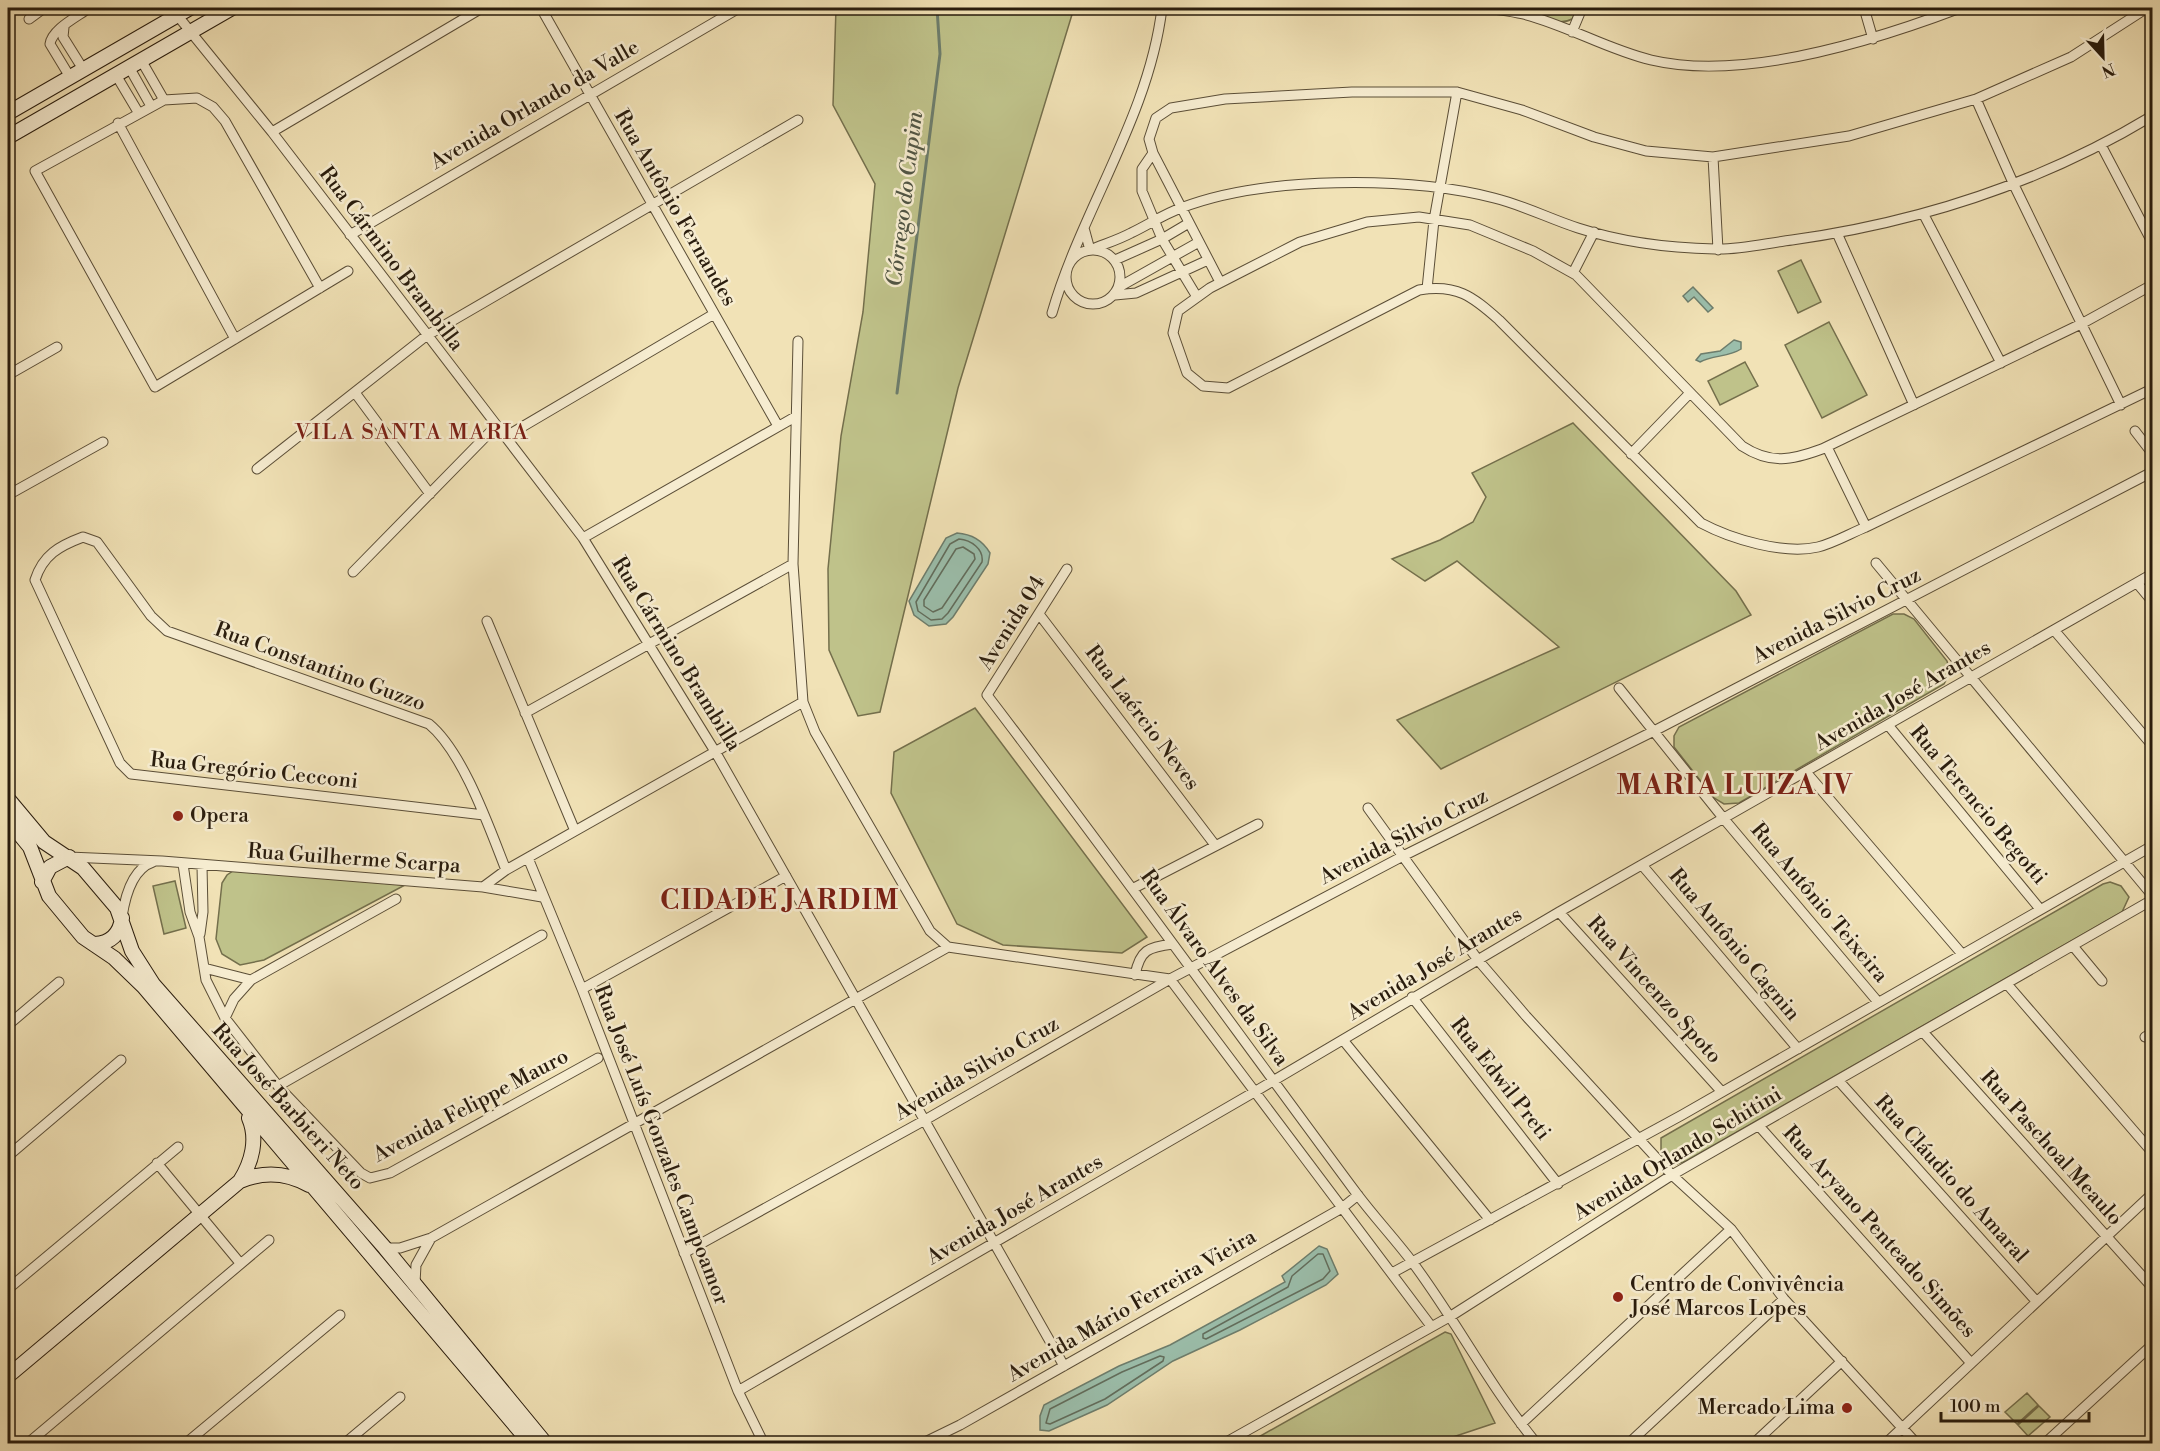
<svg xmlns="http://www.w3.org/2000/svg" width="2160" height="1451" font-family="'Libre Bodoni',serif">
<rect width="100%" height="100%" fill="#f1e2b6"/>
<filter id="stains"><feTurbulence type="fractalNoise" baseFrequency=".00333" numOctaves="4"/><feColorMatrix values="0 0 0 0 .2 0 0 0 0 .09 0 0 0 0 .02 0 0 0 .5 -.17"/></filter>
<radialGradient id="worn" r=".72"><stop offset=".6" stop-color="#630" stop-opacity="0"/><stop offset="1" stop-color="#630" stop-opacity=".3"/></radialGradient>
<path fill="#bfc28a" stroke="#746f4c" stroke-width="1.5" d="M836 8H1074L958 388 880 712 858 716 829 650 828 569 841 436 863 312 875 184 833 105Z
M1524 8H1578L1572 19C1557 27 1537 17 1524 8Z
M1801 260 1821 302 1798 313 1778 271Z
M1829 322 1867 395 1822 418 1785 345Z
M1745 362 1758 386 1720 405 1708 381Z
M1573 423 1736 591 1751 615 1441 769 1397 720 1559 647 1457 561 1425 581 1392 559 1440 540 1473 522 1486 497 1472 473Z
M1893 614H1904L1914 619 1947 661 1950 673 1944 684 1739 803 1724 804 1714 798 1674 747V736L1679 727Z
M975 708 1147 937 1122 953 1003 945 957 924 891 793 894 752Z
M233 871H238L405 885 264 960 240 965 222 954 216 939 222 883 227 875Z
M175 881 186 928 164 934 153 886Z
M2110 882 2121 886 2129 897 2122 912 1686 1161 1674 1165 1661 1155V1138L2103 884Z
M1445 1332 1451 1334 1495 1423 1435 1443H1248Z
M2027 1393 2038 1405 2017 1424 2005 1412Z
M2039 1406 2050 1417 2028 1436 2018 1425Z"/>
<path fill="#9bbeab" stroke="#6d7d6c" stroke-width="1.5" d="M1693 287 1713 308 1708 312 1694 297 1688 302 1683 296Z
M1734 340 1741 342V349C1729 357 1713 355 1700 362L1696 360 1701 354 1720 351Z
M957 533C971 534 983 541 990 553L988 564 953 617 946 624 929 626 914 615 909 601 946 538Z
M1319 1246 1327 1249 1338 1274 1326 1285 1240 1330 1173 1361 1107 1405 1049 1431 1040 1430V1416L1044 1405 1119 1366 1170 1345 1285 1282 1282 1276Z"/>
<g fill="none" stroke-linecap="round" stroke-linejoin="round">
<path stroke="#626d5c" stroke-width="1.5" d="M959 539C971 540 984 549 982 562L948 613 942 619 931 620 918 611 916 602 950 544Z
M963 547 974 554 975 559 942 608 933 612 924 606V600L956 549Z
M1318 1254H1323L1330 1271 1323 1279 1206 1339 1203 1338V1334L1288 1287 1292 1276Z
M1160 1356 1164 1357 1163 1361 1105 1399 1050 1424 1046 1423 1050 1409 1122 1372Z"/>
<path stroke="#6d7d6c" stroke-width="3" d="M897 393 940 54 937 8"/>
<defs>
<path id="street" d="M541 8 778 426
M1205 8H1246
M1487 8C1499 10 1511 11 1523 14 1567 25 1606 49 1651 60 1744 82 1873 41 1960 8
M1864 8 1873 39
M177 15 272 132 583 538 716 753 1064 1366
M29 19 44 8
M64 27 63 37 83 69
M1572 32 1582 8
M141 60 164 100
M129 67 151 106
M116 75 138 112
M70 77 50 44C52 29 77 17 89 8
M1976 99 2014 185 2121 405
M118 123 235 339
M272 132 482 8
M2101 145 2152 242
M1713 157 1718 250
M1924 215 2001 363
M1189 223 1162 239 1197 297
M1084 228 1090 250C1104 244 1118 240 1131 233 1148 225 1164 214 1181 208 1264 176 1408 176 1494 198 1523 205 1550 219 1578 228 1621 242 1669 248 1715 249 1740 250 1767 243 1792 240 1921 222 2041 183 2152 116
M1837 233 1914 405
M350 235 739 8
M1066 277a27 27 0 1 1 54 0a27 27 0 1 1-54 0Z
M1115 260 1162 239 1142 191V169L1153 153
M1573 273 1594 232
M1220 282 1153 153 1149 139 1156 118 1171 108 1225 99 1352 92H1457L1522 110 1594 137 1646 151 1713 157 1849 136 1976 99 2071 57 2147 8
M2152 285 2083 323 1822 449C1792 460 1771 465 1742 446L1576 275 1533 251 1470 225 1419 217 1367 222 1300 242 1210 288 1178 311 1173 333 1187 373 1203 386 1228 388 1419 290C1457 284 1472 296 1499 320L1701 523C1731 539 1784 555 1818 547 1834 543 1851 533 1866 527L2152 389
M1119 287 1199 242
M320 288 225 121 213 107 197 98 164 100 35 171 155 387 348 271
M1427 289 1434 220 1457 92
M1115 295 1136 293 1208 260
M1052 313C1082 209 1149 116 1162 8
M798 341 793 564 803 702 815 732 930 931 948 947 1170 979 1431 1326
M8 375 57 347
M356 394 430 494
M2135 431 2152 453
M505 437 714 314
M1827 447 1866 527
M1631 454 1689 394
M257 469 426 336 798 120
M8 495 103 442
M583 538 795 417
M1876 563 2152 895
M1067 569 987 695C1113 860 1234 1028 1357 1194 1375 1218 1395 1239 1413 1263 1457 1322 1490 1387 1537 1444
M353 572 496 426
M2137 583 2152 601
M1039 614 1215 845
M487 621 575 831
M2054 630 2152 745
M1619 688 1724 819 1878 1002
M525 713 793 564
M1888 725 2040 909
M1806 772 1962 954
M1368 808 1478 960 1526 1016 1672 1175 1731 1229 1784 1299 1917 1444
M484 815 131 774 120 763 35 580C43 555 59 546 83 537L97 542 151 616 167 631 429 724C463 752 489 827 506 870
M69 857 162 861 483 887 542 897
M528 858 582 989 738 1391 764 1444
M183 864 190 912 199 937 206 980 225 1018 278 1086 361 1173 370 1178 390 1173 598 1058
M1642 865 1798 1049
M483 887 506 870 803 702
M1134 888 1258 824
M1559 912 1722 1092
M122 917C125 897 132 869 153 862
M200 934 203 912 202 866
M2073 946 2102 981
M204 968 251 980
M1135 975C1140 950 1148 947 1173 944
M2007 984 2152 1152
M582 989 786 876
M1412 997 1558 1184
M225 1018 234 999 251 980 396 899
M8 1025 59 982
M1923 1032 2152 1287
M2145 1037 2152 1033
M1343 1040 1490 1220
M1838 1080 2037 1302
M278 1086 542 935
M1759 1126 1971 1363
M8 1156 121 1060
M157 1163 240 1263
M385 1248H400L431 1238 948 947
M684 1253 925 1120 1170 979 1405 855 1654 731 2152 472
M1392 1273 1682 1115 2152 846
M415 1283 416 1265 431 1238
M8 1289 178 1147
M738 1391 1256 1091 1559 912 2152 574
M1521 1424 1731 1229
M27 1444 269 1240
M185 1444 340 1315
M344 1444 400 1397
M921 1444 960 1425 1342 1208 1358 1195
M1223 1444 1451 1316 1672 1175 2152 900
M1628 1444 1784 1299
M1753 1444 1842 1361
M1885 1444 2152 1194
M2044 1444 2152 1345"/>
<path id="secondary" d="M8 113 190 8
M8 137 232 8
M8 799 44 842 83 868 117 908 132 951 153 984 385 1248 546 1444
M8 820 30 847 49 896 83 937 114 958 144 987 531 1444
M42 882 50 867 69 857
M95 944C111 943 120 934 122 918
M240 1181C252 1162 258 1139 249 1118
M8 1376 240 1181C264 1171 286 1172 309 1185"/>
</defs>
<use href="#street" stroke="#5b4e37" stroke-width="11"/>
<use href="#secondary" stroke="#291c0d" stroke-width="16"/>
<use href="#street" stroke="#f6ecd0" stroke-width="9"/>
<use href="#secondary" stroke="#f6ecd0" stroke-width="14"/>
</g>
<g fill="#8f2418" stroke="#f6ecd0" stroke-width="2">
<circle cx="178" cy="816" r="6"/>
<circle cx="1618" cy="1297" r="6"/>
<circle cx="1847" cy="1408" r="6"/>
</g>
<g text-anchor="middle" dominant-baseline="central" stroke-width="5" stroke-linejoin="round" paint-order="stroke">
<g font-size="21" fill="#291c0d" stroke="#f6ecd0">
<text transform="translate(535 105) rotate(-30)">Avenida Orlando da Valle</text>
<text transform="translate(675 208) rotate(60)">Rua Antônio Fernandes</text>
<text transform="translate(391 259) rotate(53)">Rua Cármino Brambilla</text>
<text transform="translate(1837 616) rotate(-27)">Avenida Silvio Cruz</text>
<text transform="translate(1012 623) rotate(-58)">Avenida 04</text>
<text transform="translate(676 654) rotate(58)">Rua Cármino Brambilla</text>
<text transform="translate(320 667) rotate(20)">Rua Constantino Guzzo</text>
<text transform="translate(1903 696) rotate(-30)">Avenida José Arantes</text>
<text transform="translate(1142 718) rotate(53)">Rua Laércio Neves</text>
<text transform="translate(254 771) rotate(6)">Rua Gregório Cecconi</text>
<text transform="translate(1978 805) rotate(50)">Rua Terencio Begotti</text>
<text transform="translate(1404 837) rotate(-27)">Avenida Silvio Cruz</text>
<text transform="translate(354 859) rotate(4)">Rua Guilherme Scarpa</text>
<text transform="translate(1819 903) rotate(50)">Rua Antônio Teixeira</text>
<text transform="translate(1734 945) rotate(50)">Rua Antônio Cagnin</text>
<text transform="translate(1435 964) rotate(-31)">Avenida José Arantes</text>
<text transform="translate(1214 968) rotate(54)">Rua Álvaro Alves da Silva</text>
<text transform="translate(1654 990) rotate(48)">Rua Vincenzo Spoto</text>
<text transform="translate(977 1069) rotate(-30)">Avenida Silvio Cruz</text>
<text transform="translate(1500 1079) rotate(52)">Rua Edwil Preti</text>
<text transform="translate(471 1106) rotate(-28)">Avenida Felippe Mauro</text>
<text transform="translate(288 1107) rotate(48)">Rua José Barbieri Neto</text>
<text transform="translate(661 1145) rotate(69)">Rua José Luís Gonzales Campoamor</text>
<text transform="translate(2051 1148) rotate(48)">Rua Paschoal Meaulo</text>
<text transform="translate(1678 1154) rotate(-31)">Avenida Orlando Schitini</text>
<text transform="translate(1951 1179) rotate(48)">Rua Cláudio do Amaral</text>
<text transform="translate(1015 1210) rotate(-30)">Avenida José Arantes</text>
<text transform="translate(1879 1232) rotate(48)">Rua Aryano Penteado Simões</text>
<text transform="translate(1132 1306) rotate(-30)">Avenida Mário Ferreira Vieira</text>
</g>
<g font-size="21" fill="#291c0d" stroke="#f6ecd0" text-anchor="start">
<text x="190" y="816">Opera</text>
<text x="1630" y="1285">Centro de Convivência<tspan x="1630" dy="24">José Marcos Lopes</tspan></text>
<text x="1835" y="1408" text-anchor="end">Mercado Lima</text>
</g>
<g font-size="22" font-style="italic" fill="#515544" stroke="#f6ecd0">
<text transform="translate(905 199) rotate(-83)">Córrego do Cupim</text>
</g>
<g font-size="22" letter-spacing="1.5" fill="#7a1f14" stroke="#f6ecd0">
<text x="412" y="432">VILA SANTA MARIA</text>
</g>
<g font-size="27" font-weight="bold" letter-spacing="1.5" fill="#7a1f14" stroke="#f6ecd0">
<text x="1735" y="786">MARIA LUIZA IV</text>
<text x="780" y="901">CIDADE JARDIM</text>
</g>
</g>
<rect width="2160" height="1451" fill="none" stroke="#f1e2b6" stroke-width="30"/>
<rect x="9" y="9" width="2142" height="1433" fill="none" stroke="#291c0d" stroke-width="3"/>
<rect x="15" y="15" width="2130" height="1421" fill="none" stroke="#291c0d" stroke-width="1.5"/>
<g transform="translate(2103 57) rotate(158)" stroke="#f6ecd0" stroke-width="4.5" paint-order="stroke">
<path d="M0-4.5L10 22L0 15L-10 22Z" fill="#291c0d"/>
<text y="-9" font-size="16" font-weight="bold" text-anchor="middle" fill="#291c0d">N</text>
</g>
<path d="M1941 1412v9h148v-9" fill="none" stroke="#291c0d" stroke-width="3"/>
<text x="1950" y="1412" font-size="18" fill="#291c0d" stroke="#f6ecd0" stroke-width="4.5" paint-order="stroke">100 m</text>
<rect width="100%" height="100%" filter="url(#stains)"/>
<rect width="100%" height="100%" fill="url(#worn)"/>
</svg>
